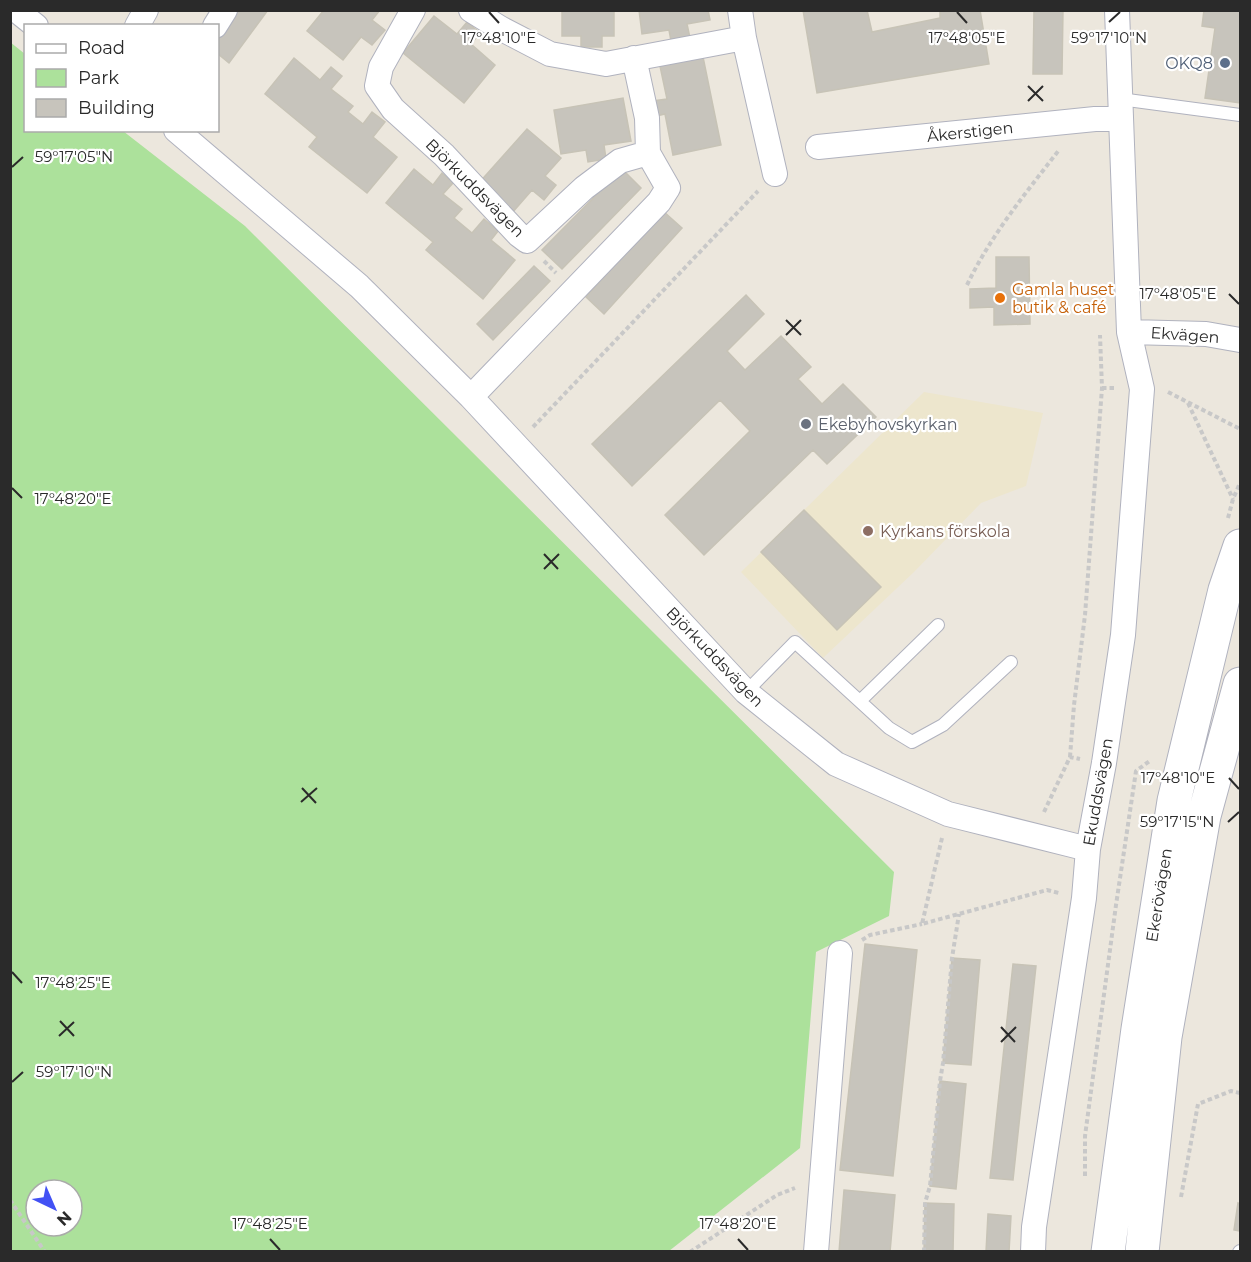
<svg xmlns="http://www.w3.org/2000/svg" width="1251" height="1262" font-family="Montserrat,sans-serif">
<rect width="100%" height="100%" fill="#ece7dd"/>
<path fill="#ede6cd" d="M924 392 1043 413 1026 486 981 503 914 572 823 658 741 572Z"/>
<path fill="#ace19b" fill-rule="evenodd" d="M10 42 25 54 26 130 123 131 245 226 894 872 889 916 816 952 800 1148 669 1251H11ZM36 1190H72V1226H36Z"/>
<path fill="#c7c4bc" stroke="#c7c3b6" stroke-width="1.5" d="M238 10H268L229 63 218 54V39Z
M324 10H380L372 20 385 30 372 45 361 37 343 60 307 31Z
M562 10H614V36H602V47H581V36H562Z
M639 10H708L710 20 687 24 690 38 671 41 669 30 642 34Z
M803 10H867L872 32 940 18V10H980L989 64 817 93Z
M1034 10H1063L1062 74H1033Z
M1204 10H1240V103L1205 98 1215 28 1202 26Z
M434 16 457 34 467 22 480 33 471 44 495 65 464 103 403 53Z
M703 57 721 145 673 155 665 114 656 116 653 101 667 99 660 66Z
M294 58 320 80 331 67 342 76 331 89 353 106 348 112 363 124 372 112 385 122 373 137 397 157 367 193 309 147 317 137 265 94Z
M623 98 631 141 604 145 606 159 588 162 586 150 561 154 554 110Z
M527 129 561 158 545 176 556 185 544 200 532 190 512 213 478 184Z
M414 169 433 185 442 173 453 183 443 194 462 209 454 218 472 233 484 219 498 231 491 240 515 260 483 299 426 250 433 242 386 203Z
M622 169 641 188 562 269 542 250Z
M663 211 682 228 604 314 586 297Z
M996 257H1029L1030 324 994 325V307L970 308V289L996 288Z
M534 266 550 281 493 340 477 324Z
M746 295 764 314 727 351 745 370 781 336 811 367 798 379 822 404 843 384 876 417 827 464 813 450 704 555 665 515 750 431 720 400 632 486 592 444Z
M804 510 881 587 837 630 761 552Z
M865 944 917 950 893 1176 840 1170Z
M952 958 980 960 971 1065 943 1063Z
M1013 964 1036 966 1013 1180 990 1178Z
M940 1081 966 1084 956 1189 930 1186Z
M844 1190 895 1195 890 1252H839Z
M925 1203 954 1204 953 1252H924Z
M1238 1203 1240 1204V1231L1234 1230Z
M988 1214 1011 1216 1009 1252H986Z"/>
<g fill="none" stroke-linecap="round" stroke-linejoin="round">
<defs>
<path id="service" d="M1120 99 1240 115
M746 692 795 642 889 728 912 742 943 725 1011 662
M860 701 938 625
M1239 1252 1240 1251"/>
<path id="minor" d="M16 10 36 26
M413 10 381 67 377 86 393 109 444 155 519 235 527 241 584 188 620 161 648 153 668 188 659 202 471 397
M471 10 500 28 550 54 606 64 744 38
M740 10 744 38 775 174
M137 26 146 10
M215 26 225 10
M634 58 647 118 648 153
M176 130 359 286 471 397 746 692 836 764 948 814 1088 849
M818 147 1095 119H1121
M1129 332 1206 334 1240 340
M816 1252 840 953
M1033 1252 1034 1227 1084 898 1088 849 1104 763 1123 635 1142 389 1129 332 1117 10"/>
<path id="secondary" d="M1108 1252 1138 1029 1174 801 1225 590 1240 546
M1142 1252 1165 1037 1204 816 1240 684"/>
</defs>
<use href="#service" stroke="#b0b2be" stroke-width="14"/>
<use href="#minor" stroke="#b0b2be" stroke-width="26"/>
<use href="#secondary" stroke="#b0b2be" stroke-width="35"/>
<path stroke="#c8c8c8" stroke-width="4" stroke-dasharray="4.5 3" stroke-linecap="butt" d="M544 261 556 273
M967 285C991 235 1025 194 1059 150
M1102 388H1116
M1168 392 1240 429
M1188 403 1233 499
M533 427 758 191
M1228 518 1233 499 1240 483
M1070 757 1074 705 1085 615 1102 388 1100 335
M1044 812 1070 757 1080 759
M942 838 922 924 1047 890 1059 893
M862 940 870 935 922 924
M1085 1176V1136L1116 905 1136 771 1151 760
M1181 1197 1198 1104 1231 1091 1240 1093
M10 1200 45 1252
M690 1252 777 1195 795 1188
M924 1252 925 1203 930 1186 940 1081 943 1063 952 958 959 914"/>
<use href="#service" stroke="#fff" stroke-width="12"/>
<use href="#minor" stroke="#fff" stroke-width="24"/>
<use href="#secondary" stroke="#fff" stroke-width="33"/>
</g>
<path fill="none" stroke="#2a2a2a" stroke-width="2" d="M489 12 499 23M957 12 967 23M1109 22 1120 12M1028 86 1043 101M1028 101 1043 86M12 167 23 157M1229 294 1239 304M786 320 801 335M786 335 801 320M12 488 22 498M544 554 558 569M544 569 559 554M1229 778 1239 789M302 788 316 803M301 802 317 788M1228 822 1239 812M12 972 22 983M60 1021 74 1036M1001 1027 1015 1042M59 1036 74 1022M1001 1042 1016 1027M12 1082 23 1072M270 1239 280 1250M738 1239 748 1250"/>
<circle fill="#5c6f8a" stroke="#fff" stroke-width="2" cx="1225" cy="63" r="6"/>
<circle fill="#e8710a" stroke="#fff" stroke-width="2" cx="1000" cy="298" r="6"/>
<circle fill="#6b7280" stroke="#fff" stroke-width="2" cx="806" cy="424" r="6"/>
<circle fill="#8d6e63" stroke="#fff" stroke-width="2" cx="868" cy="531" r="6"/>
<g text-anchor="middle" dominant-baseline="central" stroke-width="4.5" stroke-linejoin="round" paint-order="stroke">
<g font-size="16" fill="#4e5e75" stroke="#fff" text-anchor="end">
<text x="1213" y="63">OKQ8</text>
</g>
<g font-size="16" fill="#2a2a2a" stroke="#fff">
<text transform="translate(970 132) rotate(-6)">Åkerstigen</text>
<text transform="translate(475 188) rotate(45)">Björkuddsvägen</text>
<text transform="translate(1185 335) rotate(4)">Ekvägen</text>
<text transform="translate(715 657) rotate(46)">Björkuddsvägen</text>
<text transform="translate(1098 792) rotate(-80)">Ekuddsvägen</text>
<text transform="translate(1159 895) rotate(-81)">Ekerövägen</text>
</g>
<g font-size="16" fill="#c56008" stroke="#fff" text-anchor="start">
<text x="1012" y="289">Gamla huset<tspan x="1012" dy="18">butik &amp; café</tspan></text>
</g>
<g font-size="16" fill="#5b616d" stroke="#fff" text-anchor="start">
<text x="818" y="424">Ekebyhovskyrkan</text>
</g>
<g font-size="16" fill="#785e54" stroke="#fff" text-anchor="start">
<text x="880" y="531">Kyrkans förskola</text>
</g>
</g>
<g font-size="15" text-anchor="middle" fill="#2a2a2a" stroke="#fff" stroke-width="4.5" stroke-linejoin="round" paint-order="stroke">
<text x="1109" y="43">59°17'10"N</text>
<text x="499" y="43">17°48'10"E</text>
<text x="967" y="43">17°48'05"E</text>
<text x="74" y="162">59°17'05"N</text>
<text x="1178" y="299">17°48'05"E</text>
<text x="73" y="504">17°48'20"E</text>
<text x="1178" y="783">17°48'10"E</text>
<text x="1177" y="827">59°17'15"N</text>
<text x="73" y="988">17°48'25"E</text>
<text x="74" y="1077">59°17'10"N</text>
<text x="270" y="1229">17°48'25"E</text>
<text x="738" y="1229">17°48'20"E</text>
</g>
<rect width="1251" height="1262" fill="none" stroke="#2a2a2a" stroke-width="24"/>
<rect x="24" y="24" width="195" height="108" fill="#ffffff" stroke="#aaaaaa" stroke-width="1.5"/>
<rect x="36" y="44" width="30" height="9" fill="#ffffff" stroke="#aaaaaa" stroke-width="1.5"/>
<text x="78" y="54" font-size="18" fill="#2a2a2a">Road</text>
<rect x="36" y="69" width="30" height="18" fill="#ace19b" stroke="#aaaaaa" stroke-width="1.5"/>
<text x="78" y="84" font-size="18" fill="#2a2a2a">Park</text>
<rect x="36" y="99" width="30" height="18" fill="#c7c4bc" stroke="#aaaaaa" stroke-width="1.5"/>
<text x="78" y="114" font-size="18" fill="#2a2a2a">Building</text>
<g transform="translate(54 1208) rotate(136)"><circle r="28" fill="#ffffff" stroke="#aaaaaa" stroke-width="1.5"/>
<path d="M0-4.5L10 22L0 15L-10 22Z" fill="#4251f4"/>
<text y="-9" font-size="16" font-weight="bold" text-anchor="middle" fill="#2a2a2a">N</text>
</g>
</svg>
